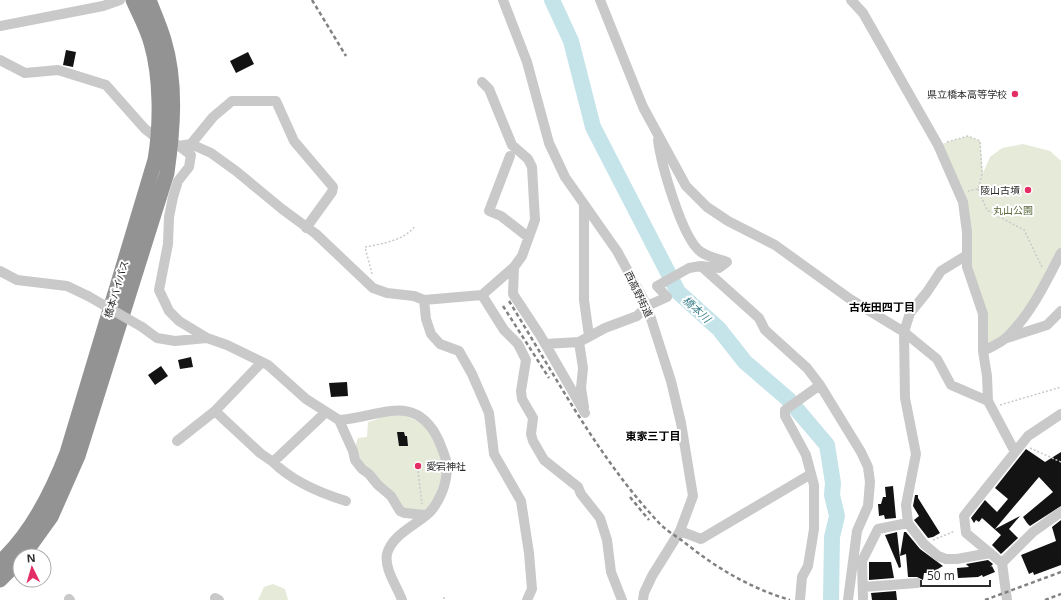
<svg xmlns="http://www.w3.org/2000/svg" width="1061" height="600" font-family="'Open Sans','Noto Sans JP',sans-serif">
<rect width="100%" height="100%" fill="#fff"/>
<path fill="#e6ead9" d="M968 136 980 141 983 173 990 157 1002 148 1023 144 1050 151 1061 161V253L1007 338 983 351 984 318 967 267 963 203 938 145Z
M401 414 427 425 446 467 437 490 440 493 429 512 410 513 377 483 354 450 358 438 367 437 368 422 378 419 381 415Z
M273 584 285 589 288 600H258L264 587Z"/>
<g fill="none" stroke-linecap="round" stroke-linejoin="round">
<path stroke="#c5e4ea" stroke-width="16" d="M552 0 571 41 593 127 678 292 719 329 745 362 788 399 827 445 833 483 832 495 837 516 832 537 831 600"/>
</g>
<path fill="#131313" d="M66 50 76 52 73 67 63 65Z
M248 52 254 64 236 73 230 61Z
M191 357 193 367 180 369 178 360Z
M161 366 168 376 155 385 148 375Z
M347 382 348 396 331 397 329 383Z
M397 432H404L405 436H407L408 446H399Z
M1026 449 1045 462 1061 452V506L1030 526 1027 523 1023 517 1053 492 1039 477 995 529 1020 516 1009 529 1018 538 1001 554 992 545 1001 535 982 518 979 522 976 520 974 523 971 518 985 500 997 512 1008 499 995 488Z
M893 486 896 518 885 519 884 515 879 516 878 504H881L883 497H886L885 487Z
M915 495H918V498L940 533 933 537 928 538 914 520 919 516 913 506Z
M1061 520V565L1034 575 1033 572 1029 574 1021 555 1056 541 1052 527Z
M897 532 901 567 899 568 885 535Z
M904 532H906L920 549 943 566 931 573H924L923 580 917 577H908L906 554 900 556Z
M988 560 993 564 990 567 992 566 995 572 983 577 982 575 978 577 958 578 957 568 969 567 966 564Z
M869 562H891L894 578 869 580Z
M896 591 897 600H872L871 593Z"/>
<g fill="none" stroke-linecap="round" stroke-linejoin="round">
<path stroke="#c9c9c9" stroke-width="1.5" stroke-dasharray="2 2" stroke-linecap="butt" d="M947 142 968 136 980 141 982 174 978 189 968 191
M978 189 987 210 1024 230 1042 267
M372 274 365 247C382 244 405 240 415 226
M1000 405 1061 387
M1030 448 1061 462
M417 463 422 504
M933 540 955 531
M444 597V600"/>
<path stroke="#c9c9c9" stroke-width="10" d="M503 0 527 62 549 143 565 177 617 251 647 306 671 381 681 423 693 496 680 531 652 576 644 593 643 600
M600 0 643 107 686 186 707 207 728 221 775 245 850 299 904 332 905 398 916 454 906 505 908 523 924 544 938 556 946 559H957L990 553
M851 0 863 13 938 145 963 202 967 232V267L983 314V351L987 376 988 401 1015 452
M0 26 103 6 120 0
M0 60 25 73 58 70 106 85 145 129 158 139 171 141 179 146 191 144 211 153 236 171 282 209 316 234 373 288 387 293 414 296 424 300 482 295 504 330 518 344 526 360 521 391 522 399 533 418 531 434 533 441 544 460 578 487 581 494 600 518 607 540 611 572 622 600
M482 82 489 89 512 145 528 159 532 167 535 220 522 256 514 267
M658 140C661 163 682 239 701 252 708 257 719 259 727 262L719 268 701 266
M191 144 213 117 232 101H276L294 141 333 187 332 192 306 228
M179 146 191 155 189 167 178 181 173 197 169 217 168 244 159 290 169 311 179 321 207 338
M510 156 489 211 501 216 528 237
M584 205V300L589 336
M967 255 941 271 927 292 910 313 904 332 937 359 951 385 988 401
M0 271 17 280 67 286 88 296
M482 295 514 267 513 294 540 335 585 413
M424 300 426 319 431 334 440 344 459 351 472 374 489 413 494 454 521 501 529 553 532 589 527 600
M142 327 157 338 175 341 207 338 227 345 268 365 306 399 339 420C380 417 416 391 439 441 442 449 447 459 447 467 447 483 440 501 430 512 417 525 392 534 387 554 384 569 397 586 402 600
M1007 338 1047 325 1061 311
M579 342 605 328 637 316 647 306 667 297 657 286 689 268 701 266 759 318 765 330 807 368 820 385 861 452 868 467 870 482 868 506 857 531 848 600
M545 344 579 342 583 368 581 388 584 407
M983 351C991 347 1001 343 1007 337 1031 314 1046 282 1061 253
M215 411 261 363
M326 412 273 462C293 482 320 493 346 501
M339 420 353 451 355 460 362 469 369 474 378 485 391 496 400 511 405 513 425 515
M177 441 215 411 260 453 273 462
M680 531 701 539 811 474
M1002 563 966 533 964 516 1028 436 1061 414
M863 587 917 583
M215 598 219 600
M69 599 70 600
M863 599 862 561 878 529 908 523
M800 600 802 577 808 566 814 529V485L806 455 785 416V410L820 385
M1007 600 1002 563 1033 532 1061 512"/>
<path stroke="#939393" stroke-width="15" d="M23 556 51 517 78 456 167 173C173 130 177 83 164 40 160 26 154 13 149 0
M0 562C31 534 52 492 67 453L155 160C161 125 161 77 151 43 147 28 139 14 133 0
M0 580 20 560"/>
<path stroke="#818181" stroke-width="2.5" stroke-dasharray="4 3" stroke-linecap="butt" d="M312 0 346 56
M509 301C556 377 598 458 660 524 667 531 676 536 684 542 716 568 750 588 790 600
M503 306 549 378
M630 497 649 520
M985 600 1061 572
M1045 600 1061 594"/>
<path stroke="#c9c9c9" stroke-width="10" d="M88 296 142 327"/>
</g>
<g fill="#e32e66" stroke="#fff" stroke-width="1.5">
<circle cx="1015" cy="94" r="4"/>
<circle cx="1028" cy="190" r="4"/>
<circle cx="418" cy="466" r="4"/>
</g>
<g text-anchor="middle" dominant-baseline="central" stroke-width="4" stroke-linejoin="round" paint-order="stroke">
<g font-size="10" fill="#2c2c2c" stroke="#fff" text-anchor="end">
<text x="1007" y="94">県立橋本高等学校</text>
<text x="1020" y="190">陵山古墳</text>
<text x="426" y="466" text-anchor="start">愛宕神社</text>
</g>
<g font-size="10" fill="#59673a" stroke="#fff">
<text x="1013" y="210">丸山公園</text>
</g>
<g font-size="10" fill="#2c2c2c" stroke="#fff">
<text transform="translate(116 289) rotate(-73)">橋本バイパス</text>
<text transform="translate(639 294) rotate(64)">西高野街道</text>
</g>
<g font-size="11" font-weight="bold" fill="#000" stroke="#fff">
<text x="882" y="306">古佐田四丁目</text>
<text x="653" y="435">東家三丁目</text>
</g>
<g font-size="11" font-style="italic" fill="#3b808c" stroke="#fff">
<text transform="translate(697 309) rotate(43)">橋本川</text>
</g>
</g>
<g transform="translate(32 568) rotate(355)"><circle r="19" fill="#ffffff" stroke="#ababab"/>
<path d="M0-3L7 15L0 10L-7 15Z" fill="#e32e66"/>
<text y="-6" font-size="11" font-weight="bold" text-anchor="middle" fill="#2c2c2c">N</text>
</g>
<path d="M921 580v6h69v-6" fill="none" stroke="#2c2c2c" stroke-width="2"/>
<text x="927" y="580" font-size="12" fill="#2c2c2c" stroke="#ffffff" stroke-width="3" paint-order="stroke">50 m</text>
</svg>
